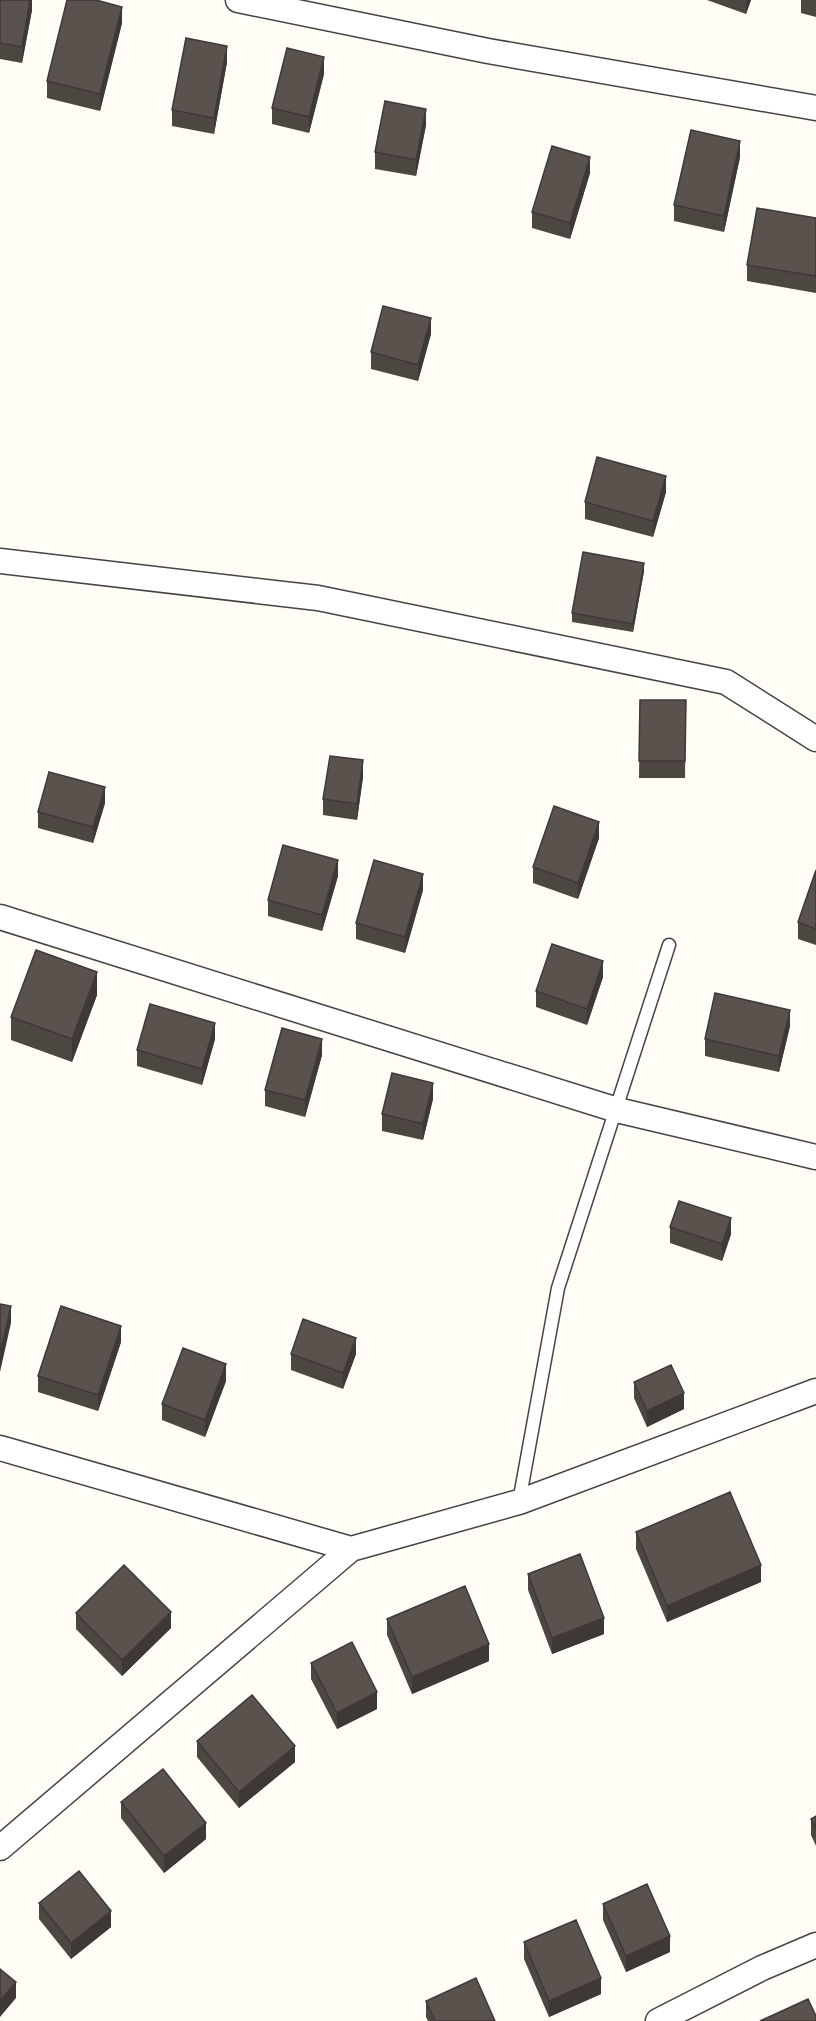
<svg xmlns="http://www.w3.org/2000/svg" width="816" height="2021" font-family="Lora,serif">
<rect width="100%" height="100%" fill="#fffdf5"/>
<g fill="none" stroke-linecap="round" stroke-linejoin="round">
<defs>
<path id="service" d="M519 1502 558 1288 669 945"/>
<path id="minor" d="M238 0 488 51 816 108
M0 561 318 598 726 682 816 739
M0 917 617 1110 816 1157
M0 1448 351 1549
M0 1848 351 1549 519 1502 816 1391
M658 2021 762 1968 816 1945"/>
</defs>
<use href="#service" stroke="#444" stroke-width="15"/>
<use href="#minor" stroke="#444" stroke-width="27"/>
<use href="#service" stroke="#fff" stroke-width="12"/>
<use href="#minor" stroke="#fff" stroke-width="24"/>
</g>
<path fill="#4d4742" d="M0 0H32V10L22 63 0 59Z
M707 0H751L746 14Z
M801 0H816V17L801 13Z
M122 23 100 111 47 98V81Z
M227 62 214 134 172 126V110Z
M324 74 309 133 272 124V108Z
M426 125 416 176 375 169V152Z
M740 157 724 232 674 221V205Z
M590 173 570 239 532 228V212Z
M816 218V293L747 281V265Z
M431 334 418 381 371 369V352Z
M666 492 653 537 585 519V502Z
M644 571 633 632 572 622V613Z
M640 700H686L685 778H639Z
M363 777 357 820 323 815V799Z
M105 803 93 843 38 828V812Z
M599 838 578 899 533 883V867Z
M816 870V945L798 939V922Z
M338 876 322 931 268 916V900Z
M423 890 405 953 356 939V923Z
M603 977 587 1025 536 1007V991Z
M97 995 72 1062 11 1040V1017Z
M790 1026 779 1072 705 1056V1039Z
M215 1039 202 1085 137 1066V1050Z
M322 1055 305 1117 265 1106V1090Z
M433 1099 423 1140 382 1131V1114Z
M670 1227 731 1234 722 1261 670 1243Z
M121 1342 98 1411 38 1392V1376Z
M291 1354H356L343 1389 291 1370Z
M226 1381 205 1437 162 1420V1404Z
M634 1382 684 1409 647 1427 634 1398Z
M636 1532 761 1582 667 1622 636 1549Z
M528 1574 604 1634 552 1654 528 1590Z
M76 1613 171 1628 122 1676 76 1629Z
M387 1619 489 1661 412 1694 387 1635Z
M311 1663 377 1709 337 1729 311 1679Z
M197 1741 295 1762 239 1808 197 1757Z
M121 1802 206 1839 164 1873 121 1818Z
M811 1819 816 1829V1846L811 1835Z
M39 1903 111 1927 71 1959 39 1919Z
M603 1904 670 1952 626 1972 603 1920Z
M524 1942 601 1994 549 2017 524 1959Z
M426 2001 495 2021H428L426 2017Z"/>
<path fill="#3f3936" d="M30 0H32V10L22 63V47Z
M746 0H751L746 14Z
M122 7V23L100 111V94Z
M227 46V62L214 134V118Z
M324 57V74L309 133V117Z
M426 109V125L416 176V160Z
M740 141V157L724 232V216Z
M590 157V173L570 239V223Z
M431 318V334L418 381V365Z
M666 476V492L653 537V521Z
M644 563V571L633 632V624Z
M363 760V777L357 820V804Z
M105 787V803L93 843V827Z
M599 822V838L578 899V883Z
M338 860V876L322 931V915Z
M423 874V890L405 953V937Z
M603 961V977L587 1025V1009Z
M97 972V995L72 1062V1039Z
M790 1010V1026L779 1072V1056Z
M215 1023V1039L202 1085V1069Z
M322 1039V1055L305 1117V1100Z
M433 1083V1099L423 1140V1124Z
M731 1218V1234L722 1261V1244Z
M11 1306V1323L0 1372V1355Z
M121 1326V1342L98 1411V1395Z
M356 1338V1354L343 1389V1373Z
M226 1364V1381L205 1437V1420Z
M684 1393V1409L647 1427V1411Z
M761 1565V1582L667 1622V1606Z
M171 1612V1628L122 1676V1660Z
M604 1618V1634L552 1654V1638Z
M489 1644V1661L412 1694V1677Z
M377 1692V1709L337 1729V1713Z
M295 1746V1762L239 1808V1792Z
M206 1823V1839L164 1873V1856Z
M111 1911V1927L71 1959V1943Z
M670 1936V1952L626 1972V1956Z
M601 1978V1994L549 2017V2001Z
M16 1982V1998L0 2017V2001Z"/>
<path fill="#5a524d" stroke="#3f3936" stroke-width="1.5" d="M0 0H30L22 47 0 43Z
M67 0H96L122 7 100 94 47 81Z
M186 38 227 46 214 118 172 110Z
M287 48 324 57 309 117 272 108Z
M385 101 426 109 416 160 375 152Z
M691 130 740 141 724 216 674 205Z
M552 146 590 157 570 223 532 212Z
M757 208 816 218V276L747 265Z
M383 306 431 318 418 365 371 352Z
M597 457 666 476 653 521 585 502Z
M583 552 644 563 633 624 572 613Z
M640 700H686L685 761H639Z
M330 756 363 760 357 804 323 799Z
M49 772 105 787 93 827 38 812Z
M554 806 599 822 578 883 533 867Z
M283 845 338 860 322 915 268 900Z
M374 860 423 874 405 937 356 923Z
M816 870V929L798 922Z
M552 944 603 961 587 1009 536 991Z
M36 950 97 972 72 1039 11 1017Z
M715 993 790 1010 779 1056 705 1039Z
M150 1004 215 1023 202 1069 137 1050Z
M282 1028 322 1039 305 1100 265 1090Z
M392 1073 433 1083 423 1124 382 1114Z
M679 1201 731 1218 722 1244 670 1227Z
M0 1304 11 1306 0 1355Z
M61 1306 121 1326 98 1395 38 1376Z
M303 1319 356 1338 343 1373 291 1354Z
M183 1348 226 1364 205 1420 162 1404Z
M671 1365 684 1393 647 1411 634 1382Z
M730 1492 761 1565 667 1606 636 1532Z
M580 1554 604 1618 552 1638 528 1574Z
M124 1565 171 1612 122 1660 76 1613Z
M465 1586 489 1644 412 1677 387 1619Z
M352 1642 377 1692 337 1713 311 1663Z
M252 1695 295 1746 239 1792 197 1741Z
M163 1769 206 1823 164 1856 121 1802Z
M816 1816V1829L811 1819Z
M79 1871 111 1911 71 1943 39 1903Z
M647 1884 670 1936 626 1956 603 1904Z
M576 1920 601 1978 549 2001 524 1942Z
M0 1969 16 1982 0 2001Z
M476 1978 495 2021H435L426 2001Z
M808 1999 816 2016V2021H760Z"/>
</svg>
